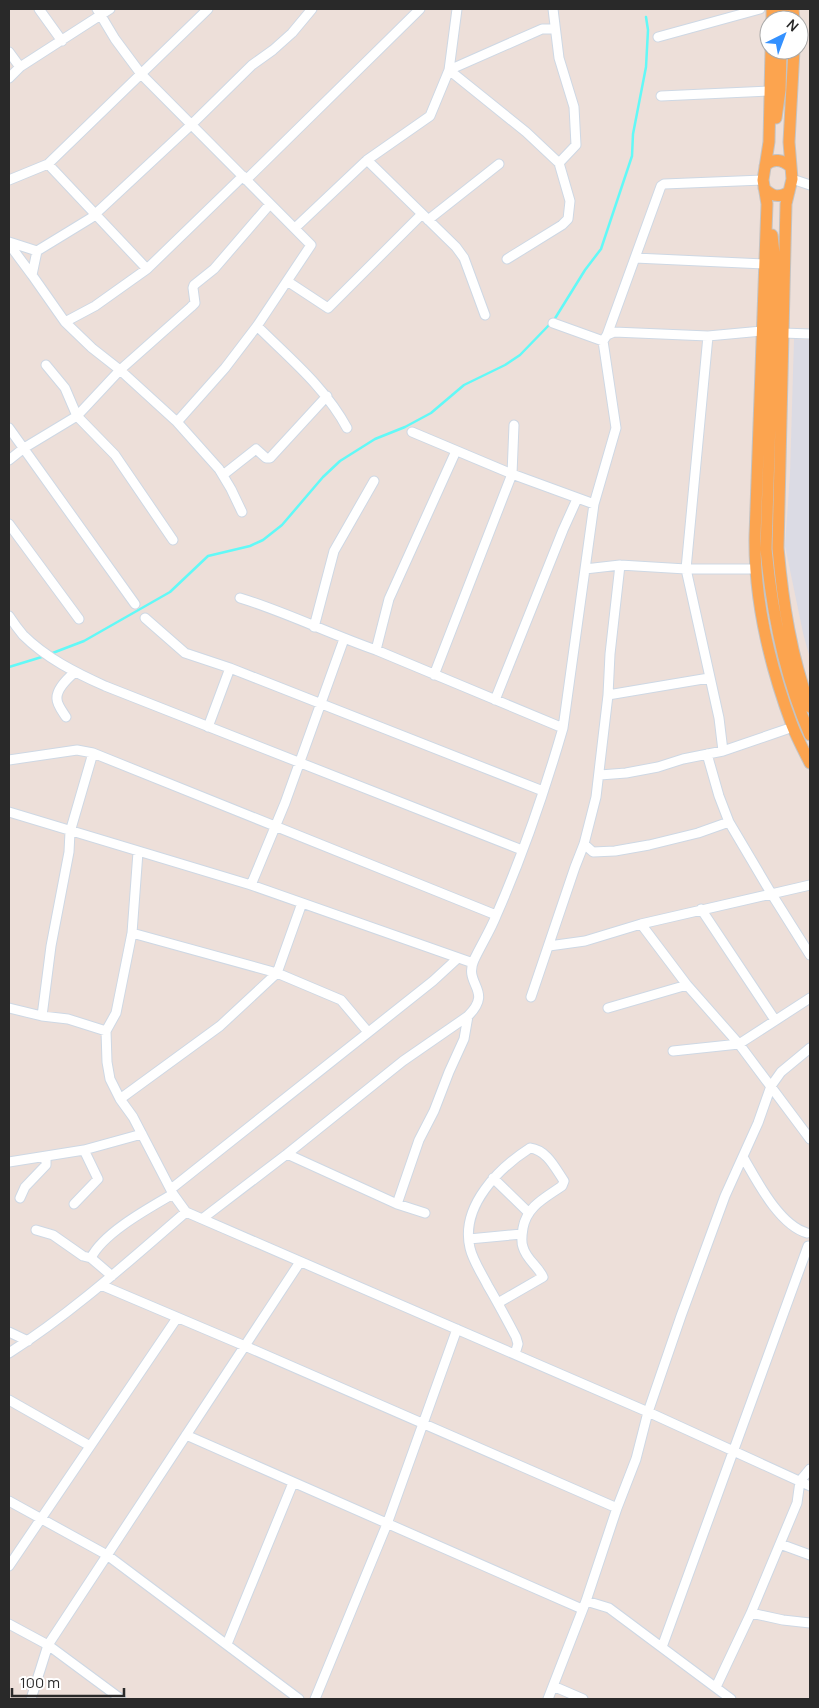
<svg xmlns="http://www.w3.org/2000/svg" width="819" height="1708" font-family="Manrope,sans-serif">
<rect width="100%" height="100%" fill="#eddfd9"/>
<path fill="#dbdbe4" d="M794 339 810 340V659L803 633 785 546 790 474Z"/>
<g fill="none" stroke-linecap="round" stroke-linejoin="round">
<path stroke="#62f9f7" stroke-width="2.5" d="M554 320 585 270 601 249 632 156 633 134 646 67 648 30 646 17
M50 654 84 641 170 592 208 556 250 546 263 540 282 525 323 477 340 461 375 439 405 427 431 413 464 385 505 365 520 355 550 324
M9 667 45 656"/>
<defs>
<path id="minor" d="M39 9 62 41
M97 9 115 39 141 74 311 245 257 326 225 368 177 422
M553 9 559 58 574 107 576 145 559 163
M658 37 760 9
M9 52 20 67
M9 78 20 67 110 9
M661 96 770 91
M367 160 456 247 464 258 485 315
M48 164 147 269
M792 179 810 185
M9 180 48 164 208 9
M246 180 420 9
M428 220 499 164
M295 228 367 160 430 116 449 70 457 9
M9 242 37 251
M9 244 32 275
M37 251 91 218 191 125 252 65 273 50 292 33 312 9
M37 251 32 275 65 322 92 348 120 370 177 422 202 450 219 469 231 489 242 512
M635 258 765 264
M507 259 562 225 568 219 570 201 559 163 526 132 449 70 542 29H555
M287 281 328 308 422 214
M65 322 95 306 147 269 243 176
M553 323 603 341
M257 326C289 358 325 387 347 428
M783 333 810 334
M607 335 661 186 664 184 763 180
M708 336 686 569 719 718 723 751
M46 365 65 388 77 416 115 455 173 540
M9 428 135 604
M412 432 512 474 594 504
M9 460 24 448 77 416 120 370 191 307 195 303 193 288 194 285 214 269 270 204
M223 475 256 449 266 458H270L327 396
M9 524 79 619
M585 569 620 565 686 569H756
M240 598C286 612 330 634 376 650L563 728
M9 616C13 622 18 629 23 635 46 658 76 673 105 686L522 850
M145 618 185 653 230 668 543 791
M314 627 334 551 374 481
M376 650 389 599 456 451
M434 675 512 474 514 425
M608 695 709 678
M495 700 563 530 577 499
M66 717C63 712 57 705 57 699 56 689 68 678 75 672
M208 727 230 668
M707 754 719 796 729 822 771 893 810 955
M9 760 77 750 93 753 496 915
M600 775 626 773 658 767 683 759 723 751 793 727
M9 812 251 885 473 963
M584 844 593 852 615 851 649 845 698 833 729 822
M138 852 132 933 116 1013 106 1031 107 1062 110 1079 120 1099 133 1117 173 1194 186 1212 648 1412 810 1486
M251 885 285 803 344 639
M701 909 775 1020
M641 924 687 985 739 1044 810 1139
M132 933 277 973 341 1000 368 1032
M549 946 585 941 641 924 810 885
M531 997 575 867 584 844 596 797 608 695 610 654 620 565
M9 1008 42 1016 68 1019 106 1031
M608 1008 687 985
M42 1016 51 946 69 852 70 832 93 753
M673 1051 739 1044 810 998
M120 1099 220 1026 277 973 302 903
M287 1154 397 1204 425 1213
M743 1157C757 1181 779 1225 807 1233
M9 1162 84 1150 142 1134
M493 1178 528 1212
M171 1189 433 981 458 958
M20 1198 25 1187 46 1165V1157
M74 1204 98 1179 84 1150
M397 1204 419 1140 434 1111 449 1072 464 1039 468 1016
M202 1219 287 1154 403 1061 468 1016C494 990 463 985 474 960 481 945 490 931 496 916 522 857 545 790 563 728L594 504 616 428 603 341 607 335 614 332 708 336 762 331
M36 1230 53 1235 83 1256 91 1258 112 1276
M469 1239 522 1234
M91 1258C103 1233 149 1208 173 1194
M101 1285 245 1346 617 1508
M498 1303 543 1277C538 1266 526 1259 523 1247 521 1242 522 1234 523 1228 527 1206 545 1198 562 1186L564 1181C555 1168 547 1150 530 1148 499 1168 460 1206 470 1248 473 1261 482 1274 488 1286 498 1303 507 1320 516 1337L518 1344 515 1354
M9 1332 28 1341
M9 1353C72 1313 129 1261 186 1212
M9 1400 90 1446
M186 1435 582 1609
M9 1501 107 1555 299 1699
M780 1544 810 1555
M9 1566 177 1318
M586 1601 609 1608 731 1699
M751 1613 783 1620 810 1623
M9 1624 48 1645 121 1699
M227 1644 293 1483
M662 1647 808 1246
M553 1686 583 1699
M716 1687 751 1613 797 1503 800 1481 810 1469
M31 1699 48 1645 300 1262
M315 1699 387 1524 457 1329
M548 1699 586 1601 617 1508 636 1459 648 1412 681 1316 725 1196 758 1123 771 1086 781 1072 810 1048"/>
<path id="major" d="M782 9V20
M793 9 794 20
M772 20V9
M771 50 769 142 763 180 767 204 755 536C754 599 770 666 792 725 797 738 804 751 810 763
M794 50 789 142 792 179 786 204 778 548C783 603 791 656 810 707
M776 118 780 90 781 50
M765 166C773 157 783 160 791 167
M764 188C772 197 779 198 789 192
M772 235 775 262 766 549C772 613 784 675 810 735"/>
</defs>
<use href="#minor" stroke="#ced8e4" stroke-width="11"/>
<use href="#major" stroke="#c3c3c3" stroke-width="13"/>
<use href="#minor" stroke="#fff" stroke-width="9"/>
<use href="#major" stroke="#fca44f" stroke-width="11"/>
</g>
<rect width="819" height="1708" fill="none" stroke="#292929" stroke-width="20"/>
<g transform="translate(784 35) rotate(42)"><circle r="24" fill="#ffffff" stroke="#a9a9a9"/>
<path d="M0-4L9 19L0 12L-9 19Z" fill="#3491ff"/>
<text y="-8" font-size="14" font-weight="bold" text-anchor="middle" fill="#292929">N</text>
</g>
<path d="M12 1688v8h112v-8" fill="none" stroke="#292929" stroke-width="2.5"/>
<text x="20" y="1688" font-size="15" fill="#292929" stroke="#ffffff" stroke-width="4" paint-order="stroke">100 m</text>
</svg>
